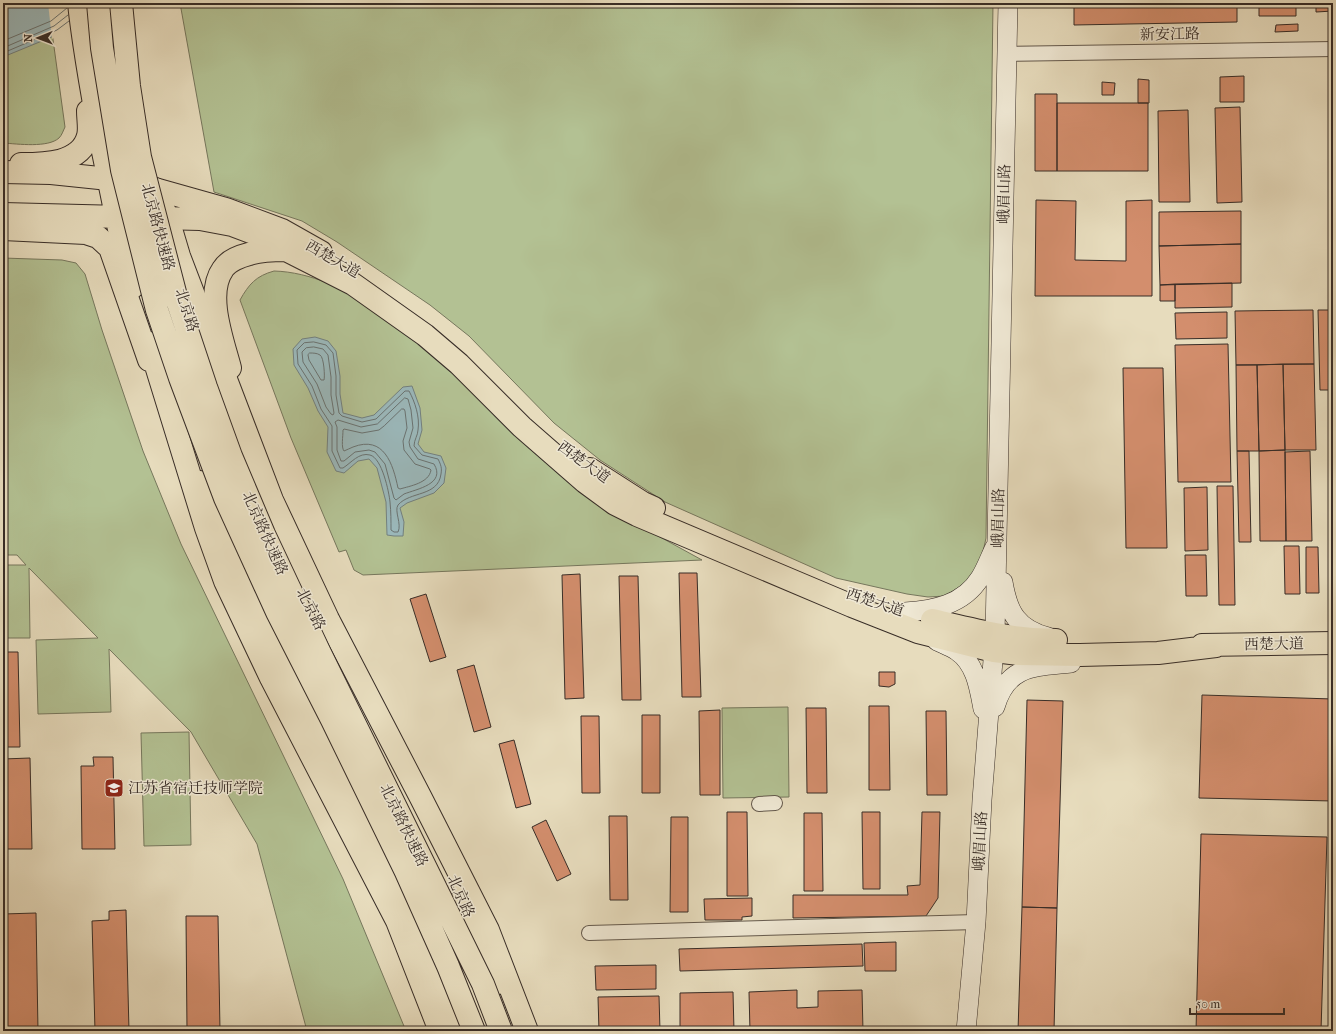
<svg xmlns="http://www.w3.org/2000/svg" width="1336" height="1034" font-family="'IM FELL French Canon','Noto Serif SC',serif">
<rect width="100%" height="100%" fill="#e7dcbd"/>
<filter id="stains"><feTurbulence type="fractalNoise" baseFrequency=".005" numOctaves="4"/><feColorMatrix values="0 0 0 0 .2 0 0 0 0 .09 0 0 0 0 .02 0 0 0 .5 -.17"/></filter>
<radialGradient id="worn" r=".72"><stop offset=".6" stop-color="#630" stop-opacity="0"/><stop offset="1" stop-color="#630" stop-opacity=".3"/></radialGradient>
<path fill="#b3c193" stroke="#76775d" d="M3 3H48L65 127C63 131 62 135 59 138 48 148 18 144 3 143Z
M180 3H993L986 538 980 566 965 583 945 596 928 597 907 594 836 578 665 502 600 460 554 423 469 336 430 305 337 242 302 221 214 192Z
M3 258 62 260 76 263 85 274 102 330 143 451 181 544 343 879 406 1031H307L257 844 191 732 109 649 111 712 38 714 36 640 98 638 29 568 30 638H3V565H26L17 555H3Z
M274 271C311 272 346 290 377 307L640 526 702 560 363 575 354 570 346 550 339 552 291 438 240 300C249 284 256 276 274 271Z
M788 707 789 797 723 798 722 708Z
M189 732 191 845 144 846 141 733Z"/>
<path fill="#9bb9bc" stroke="#738180" d="M3 3H97L59 34 3 57Z
M315 337 328 341 336 351 340 376V394L343 413 362 418 374 415 403 387 412 386 420 408 422 430 418 444 424 452 441 456 446 468 444 483 434 493 407 503 400 508 404 522 403 536H394L387 535 386 502 377 468 369 459 358 461 344 473 336 471 327 452 328 427 318 411 308 388 294 365 293 349 302 339Z"/>
<path fill="#e7dcbd" d="M48 3H99L62 34 52 39Z"/>
<g fill="none" stroke-linecap="round" stroke-linejoin="round">
<path stroke="#6a7372" stroke-width="1" d="M3 41 51 21 67 8
M3 48 54 26 68 15
M3 53 57 30 69 21
M314 342 326 345 333 353 336 376V395L339 413 342 416 362 422 376 419 405 391H409C415 402 420 417 418 430 418 435 414 440 414 446L422 455 438 459C441 465 442 468 441 474 438 497 410 491 398 505 394 511 402 524 398 532H394L391 530C391 521 391 512 390 502 389 492 382 458 370 455 359 452 351 463 343 468H340L332 451V426L321 409 312 386 298 364 297 350 304 343Z
M314 347 323 349 328 355 331 377V395L334 413 333 415 331 414 326 407 317 384 303 362 302 352 306 348Z
M310 353C313 353 317 353 320 355 324 357 325 377 324 380H321L309 360 308 355Z
M405 398 408 399 411 410 413 428 409 442 410 447 418 459 434 464C446 484 417 489 404 494 401 496 399 498 396 500L394 498 385 464 375 452 369 450 355 452 344 461H341L337 450V427L335 422 338 420 361 427 377 424Z
M402 409H404L405 411 407 428 403 441 404 450 415 464 430 469 431 470C429 483 410 486 400 489L398 488C393 464 384 435 353 447 350 448 347 450 344 451 341 447 343 437 343 430L344 429 362 433 379 430 384 426Z"/>
</g>
<path fill="#d38e6d" stroke="#382d27" d="M1074 3H1237V22L1074 25Z
M1259 3H1296V16H1259Z
M1316 3H1333V11L1316 12Z
M1298 24V31L1275 32 1276 25Z
M1244 76V102H1220V77Z
M1138 79 1149 80V103H1138Z
M1102 82 1115 83 1114 95H1102Z
M1035 94H1057V171H1035Z
M1057 103H1148V171H1057Z
M1240 107 1242 202 1217 203 1215 108Z
M1188 110 1190 202H1159L1158 111Z
M1036 200 1076 201 1075 260 1126 261V201L1152 200V296H1035Z
M1241 211V244L1159 246V212Z
M1241 244V283L1160 285 1159 246Z
M1232 283V307L1175 308V284Z
M1175 284V301H1160V285Z
M1313 310 1314 364 1236 365 1235 311Z
M1318 310H1333V390H1320Z
M1227 312V338L1176 339 1175 313Z
M1228 344 1231 482H1178L1175 345Z
M1283 364H1314L1316 450H1285Z
M1283 364 1285 450 1259 451 1257 365Z
M1236 365H1257L1259 451H1237Z
M1123 368H1163L1167 548H1126Z
M1329 390H1333V406H1329Z
M1329 406H1333V522H1331Z
M1285 450 1286 541H1260L1259 451Z
M1237 451H1249L1251 542H1239Z
M1310 451 1312 541H1286L1285 452Z
M1217 486H1233L1235 605H1219Z
M1207 487 1208 550 1185 551 1184 488Z
M1284 546H1299L1300 594H1285Z
M1306 547H1318L1319 593H1306Z
M1185 555H1206L1207 596H1186Z
M679 573H697L701 697H682Z
M580 574 584 698 565 699 562 575Z
M619 576H638L641 700H622Z
M426 594 446 657 430 662 410 599Z
M3 652H18L20 747H3Z
M474 665 491 727 474 732 457 670Z
M879 672H895V684L889 687 879 686Z
M1202 695 1333 699V801L1199 798Z
M1027 700 1063 701 1057 908 1022 907Z
M869 706H889L890 790H869Z
M806 708H826L827 793H807Z
M720 710V795H700L699 711Z
M926 711H946L947 795H927Z
M642 715H660V793H642Z
M581 716H599L600 793H582Z
M514 740 531 804 516 808 499 744Z
M93 757H113L115 849H82L81 766H94Z
M30 758 32 849H3V759Z
M727 812H747L748 896H727Z
M862 812H880V889H863Z
M922 812H940L938 898 926 916 793 918V895H908L907 886 920 885Z
M804 813H822L823 891H804Z
M609 816H627L628 900H610Z
M671 817H688V912H670Z
M546 820 571 874 557 881 532 827Z
M1201 834 1327 837 1321 1031H1196Z
M752 898V916L742 917V920H705L704 899Z
M1022 907 1057 908 1054 1031H1018Z
M126 910 129 1031H95L92 921 109 920V911Z
M36 913 38 1031H6L3 914Z
M186 916H218L220 1031H187Z
M896 942V971H865L864 943Z
M862 944 863 966 680 971 679 949Z
M656 965V989L596 990 595 966Z
M797 990V1008L818 1007V991L862 990 863 1031H750L749 992Z
M733 992 734 1031H680V993Z
M659 996 660 1031H599L598 997Z"/>
<g fill="none" stroke-linecap="round" stroke-linejoin="round">
<defs>
<path id="street" d="M1007 54 1333 49
M759 804 775 803
M589 933 976 922"/>
<path id="secondary" d="M1003 582C1008 612 1017 629 1048 637
M905 612C934 610 963 605 980 578 986 569 990 557 995 547
M937 641C943 644 951 647 957 651 976 664 979 688 983 709
M995 707C1007 665 1034 667 1071 663
M966 1031 976 922 982 800 995 635 1008 3"/>
<path id="primary" d="M79 3C84 52 93 99 102 147 112 194 120 241 133 287
M21 164C44 164 81 164 88 136 90 129 88 119 88 111
M155 189 226 209 282 230 321 252
M3 214 200 219 232 225 267 238 286 250 353 284 425 335 459 364 522 427 585 482 615 504 637 515 852 606 918 632 994 651 1019 654 1080 655 1158 653 1216 646
M230 368C223 341 205 294 223 269 228 261 241 256 249 254 261 250 274 250 286 250
M226 412 258 491
M590 469 643 503 654 508
M200 482 236 562 279 651 421 936 458 1031
M932 620C975 630 1012 640 1056 640
M1202 645 1333 643
M462 899 498 983"/>
<path id="highway" d="M3 172 51 173 109 179 155 189 168 219 179 256 272 500 328 619 421 798 488 930 527 1031
M3 229 86 233 98 237 110 248 149 360
M149 343 206 528 225 581 271 678 397 921 440 1031"/>
</defs>
<use href="#street" stroke="#64594c" stroke-width="16"/>
<use href="#secondary" stroke="#382d27" stroke-width="20"/>
<use href="#primary" stroke="#382d27" stroke-width="24"/>
<use href="#highway" stroke="#382d27" stroke-width="24"/>
<use href="#street" stroke="#efe8d4" stroke-width="14"/>
<use href="#secondary" stroke="#efe8d4" stroke-width="19"/>
<use href="#primary" stroke="#e7dcbd" stroke-width="22"/>
<use href="#highway" stroke="#e7dcbd" stroke-width="22"/>
<defs>
<path id="highway-bridge" d="M98 3 102 48 122 170 157 310 180 378 225 498 277 612 332 720 406 872 448 966 474 1031
M121 3 129 86 140 157 177 300 206 387 231 456 264 534 319 651 483 984 501 1031"/>
</defs>
<use href="#highway-bridge" stroke="#382d27" stroke-width="24" stroke-linecap="butt"/>
<use href="#highway-bridge" stroke="#e7dcbd" stroke-width="22"/>
</g>
<defs>
<symbol id="school-square" viewBox="-11 -11 22 22"><rect x="-9" y="-9" width="18" height="18" rx="4" fill="#8f2418" stroke="#efe8d4"/><path d="M0-5L7-2L0 1L-7-2ZM-4 1L0 2.5L4 1V4Q0 6-4 4Z" fill="#fff"/></symbol>
</defs>
<g fill-rule="evenodd">
<use href="#school-square" x="103" y="777" width="22" height="22"/>
</g>
<g text-anchor="middle" dominant-baseline="central" stroke-width="3" stroke-linejoin="round" paint-order="stroke">
<g font-size="15" fill="#382d27" stroke="#efe8d4">
<text transform="translate(1170 34) rotate(-1)">新安江路</text>
<text transform="translate(1004 194) rotate(-89)">峨眉山路</text>
<text transform="translate(158 227) rotate(75)">北京路快速路</text>
<text transform="translate(333 259) rotate(30)">西楚大道</text>
<text transform="translate(187 310) rotate(72)">北京路</text>
<text transform="translate(584 462) rotate(36)">西楚大道</text>
<text transform="translate(998 518) rotate(-89)">峨眉山路</text>
<text transform="translate(265 533) rotate(66)">北京路快速路</text>
<text transform="translate(875 602) rotate(18)">西楚大道</text>
<text transform="translate(311 609) rotate(63)">北京路</text>
<text transform="translate(1274 644) rotate(-1)">西楚大道</text>
<text transform="translate(404 825) rotate(64)">北京路快速路</text>
<text transform="translate(980 841) rotate(-87)">峨眉山路</text>
<text transform="translate(461 896) rotate(66)">北京路</text>
</g>
<g font-size="15" fill="#382d27" stroke="#efe8d4" text-anchor="start">
<text x="128" y="788">江苏省宿迁技师学院</text>
</g>
</g>
<rect width="1336" height="1034" fill="none" stroke="#e7dcbd" stroke-width="16"/>
<rect x="4" y="4" width="1328" height="1026" fill="none" stroke="#382d27" stroke-width="2"/>
<rect x="8" y="8" width="1320" height="1018" fill="none" stroke="#382d27"/>
<g transform="translate(38 38) rotate(269)" stroke="#efe8d4" stroke-width="3" paint-order="stroke">
<path d="M0-3L7 15L0 10L-7 15Z" fill="#382d27"/>
<text y="-6" font-size="11" font-weight="bold" text-anchor="middle" fill="#382d27">N</text>
</g>
<path d="M1190 1008v6h94v-6" fill="none" stroke="#382d27" stroke-width="2"/>
<text x="1196" y="1008" font-size="12" fill="#382d27" stroke="#efe8d4" stroke-width="3" paint-order="stroke">50 m</text>
<rect width="100%" height="100%" filter="url(#stains)"/>
<rect width="100%" height="100%" fill="url(#worn)"/>
</svg>
